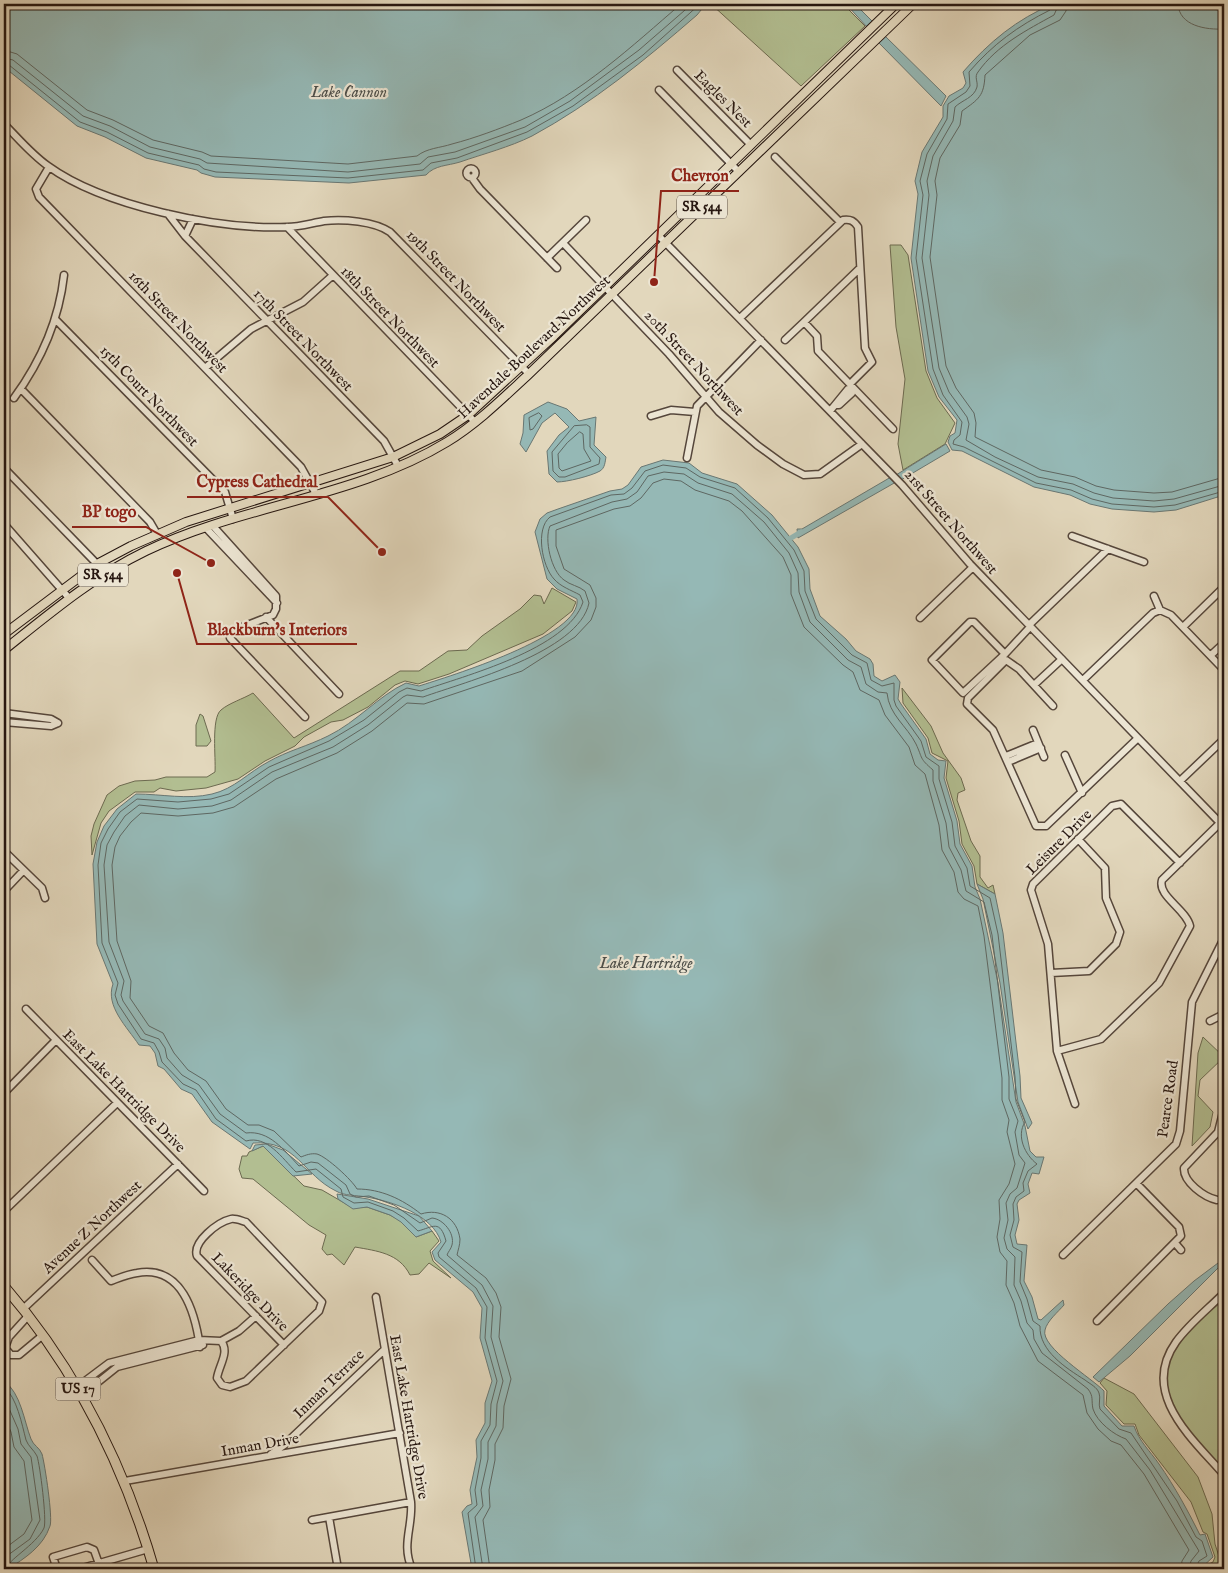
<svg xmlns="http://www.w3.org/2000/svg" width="1228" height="1573" font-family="'IM FELL English',serif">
<rect width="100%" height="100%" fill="#e2d7bc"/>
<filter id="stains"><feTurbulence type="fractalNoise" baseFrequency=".004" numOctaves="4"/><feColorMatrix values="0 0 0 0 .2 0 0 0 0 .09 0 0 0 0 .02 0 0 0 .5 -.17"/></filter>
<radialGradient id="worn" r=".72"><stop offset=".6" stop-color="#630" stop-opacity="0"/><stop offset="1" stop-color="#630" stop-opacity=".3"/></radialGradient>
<path fill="#b2be91" stroke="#6c6a50" d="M711 4H843L865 26 801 86Z
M890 245H901L908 255 926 371 937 398 955 423 945 444 903 470 898 444 905 379 896 327Z
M552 588 576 602 572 611 543 634 449 674 418 684 405 681 395 685 368 707 343 720 331 722 304 737 295 746 265 761 238 779 206 788 176 791 160 788 154 792H135L109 811 101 823 92 855 91 836 94 824 107 795 119 786 135 781 155 780 166 777H207L215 772C216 758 211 718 221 710 229 703 243 699 253 693L294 738 400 671H419L448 651 467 650 482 636 520 609 534 595 541 596 544 604Z
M902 688 931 726 943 753 961 778 965 790 958 793 957 800 971 841 980 856V877L988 888 993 885 995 894 977 884 974 866 962 844 959 821 946 778 948 761 932 753 928 738 903 703Z
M200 714 203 716 211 741 207 746H196V725Z
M1203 1037 1224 1057 1200 1080 1198 1096 1213 1112 1210 1127 1192 1146 1198 1053Z
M263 1146 304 1186 322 1190 353 1208 367 1207 390 1215 401 1221 416 1237 432 1231 439 1241 430 1251 433 1261 451 1278 429 1263 419 1274 410 1275C399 1253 377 1251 355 1247L344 1265 332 1254 327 1255 322 1249 326 1235 309 1225 253 1179 242 1178 239 1169 242 1156H247L249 1152Z
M1224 1297V1471C1191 1434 1146 1397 1178 1343 1189 1326 1209 1311 1224 1297Z
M1104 1378 1134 1394 1198 1477 1212 1514 1215 1544 1223 1569H1207V1565L1213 1562 1215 1557 1207 1534 1203 1532 1191 1502 1139 1435 1135 1424H1124L1106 1405 1107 1391 1100 1383Z"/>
<path fill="#95b8b5" stroke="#697773" d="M4 4H706L697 15C645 60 593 103 532 136 510 147 483 154 460 162 447 166 435 165 426 175L349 183 215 177 201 173 197 170 146 158 105 137 77 126 4 67Z
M846 4H855L873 22 867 27Z
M1053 4H1180L1224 11V495L1176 510 1154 512 1112 509 1090 504 1070 495 1034 487 962 451 952 450 948 442 950 436 955 433 957 420 939 397 928 371 911 258 918 194 915 181 922 152 943 117V106L949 96 963 88 966 83 963 72C989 42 1017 19 1053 4Z
M885 36 946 96 941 106 878 42Z
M4 183 9 213V249L4 305Z
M548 402 567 409 579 421 596 417 594 445 606 457C605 462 605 468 600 471 591 476 567 482 557 482L549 474 547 451 559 435 569 427 555 413 542 423 526 452 520 444 523 433 524 415Z
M946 444 950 451 901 480 896 475Z
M663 460 689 463 702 473 737 484 772 515 798 547 809 569 810 589 820 616 846 639 856 651 870 659 873 664 874 676 882 681 895 675 900 682 898 699 901 704 926 739 930 754 938 760 946 761 944 778 957 821 960 844 972 866 975 887 980 899 998 983 1016 1102 1025 1126 1030 1151 1036 1157H1044L1039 1174 1032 1173 1028 1184 1030 1193 1019 1200 1017 1204 1019 1220 1015 1235 1017 1244 1027 1245 1024 1281 1032 1297 1038 1319 1041 1320 1063 1300 1064 1305C1058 1312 1047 1321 1045 1330 1040 1347 1093 1379 1104 1391V1406L1122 1426H1134C1139 1441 1150 1451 1159 1464 1175 1487 1188 1511 1200 1535L1205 1534 1213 1557 1200 1569H472L462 1512 467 1506 472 1504 470 1490 477 1457 476 1440 485 1423V1403L492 1381 480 1338 482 1308 473 1292 435 1260 432 1252 441 1242C433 1215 392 1201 366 1197 357 1195 344 1196 336 1191 303 1175 297 1140 253 1143L250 1149 212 1122 192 1094 181 1089 164 1069 158 1066 155 1053 150 1046 139 1045C127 1027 105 1006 113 984L97 944 93 864 97 842 104 826 117 809 136 794C162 794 187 800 212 794 234 789 249 772 268 762 287 751 308 746 328 736 357 722 378 696 406 683L419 686C447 677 583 636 577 599L557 589 547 579 535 532 540 519 547 513 558 509 610 491 622 489 628 485 641 467Z
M891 477 896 482 798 538 797 529H802Z
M977 884 995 894 1003 933 1020 1076 1021 1098 1032 1123 1028 1129 1018 1102 1000 983 983 899Z
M267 1144 283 1150 312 1174 293 1176 263 1146 252 1151 255 1145Z
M337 1194 368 1199 419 1216 432 1231 416 1237 401 1222 390 1215 367 1207 353 1209 338 1199Z
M1222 1260 1223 1263 1130 1356 1099 1382 1093 1377 1168 1304 1194 1281Z
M4 1381C21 1393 24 1421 31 1439 33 1445 40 1448 42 1454 45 1465 53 1518 50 1526 43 1547 25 1558 8 1569H4Z"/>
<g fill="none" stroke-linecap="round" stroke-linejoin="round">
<path stroke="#5e6762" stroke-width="1" d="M1053 4 1050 10C1018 26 993 44 969 72L970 86 966 92 948 104 947 119 927 154 920 181 923 195 916 258 933 369 943 395 962 422 960 435 954 440 953 444 964 447 1036 483 1071 490 1092 499 1112 504 1154 507 1175 505 1224 491
M1059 4 1054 15C1027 30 997 45 978 72 974 77 978 81 977 87 974 98 962 100 955 107L953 121 933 156 927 181 929 195 922 258 939 368 949 392 967 417 969 424 966 440 995 457 1038 477 1073 484 1094 493 1113 498 1154 501 1174 499 1224 485
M1067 4 1066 11 1060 20 1030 35 985 75C984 96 979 99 962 111L960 125 940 158 935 181 937 195 930 257 946 366 956 388 974 413 976 423 975 437 1041 470 1075 477 1096 486 1114 490 1154 493 1172 492 1224 477
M1178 4C1179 26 1206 30 1224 29
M4 50 17 54 87 110 113 120 153 140 202 152 211 156 348 164 417 156C427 148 440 148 452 144 475 138 499 129 521 120 581 94 632 46 681 4
M4 58 13 60 83 116 110 126 150 147 200 159 207 163 348 172 420 164 428 157 455 152 525 127 570 101 639 50 692 4
M4 64 9 65 80 122 107 132 148 153 199 165 204 169 216 172 348 178 423 170 431 163 457 158 527 132 573 106 643 55 700 4
M539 413 542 416 533 429 530 430 529 418Z
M587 425 590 427V447L600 458 599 464 565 477H559L553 471 552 452 574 426Z
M580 432 583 434 584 449 591 461 562 471 559 468 558 454 567 443Z
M4 1387C17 1397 22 1425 26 1440 28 1446 34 1450 37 1456 40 1465 47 1520 44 1528 36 1545 6 1561 6 1569
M4 1397 18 1429 21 1444 31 1457 40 1520 30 1539 4 1558
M4 1416 11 1432 14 1447 24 1461 32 1520 24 1534 4 1549
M476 1569 468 1513 477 1505 475 1490 481 1458V1441L490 1425 491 1404 497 1381 485 1338 487 1307 476 1288 439 1257 438 1253 446 1241C440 1219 433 1227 418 1231L404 1218 393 1211 368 1202 354 1203 343 1197 341 1189 316 1169 296 1172C282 1158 267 1135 246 1141L216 1119 196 1090 183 1084 162 1062 159 1052 154 1043 141 1039 118 1004 115 995 118 983 102 943 98 865 101 843 108 829 120 812 137 799 178 802 211 799 229 794 269 767 329 741 364 720 399 692 407 688 421 691C464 676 568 649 583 602L580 595C571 590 561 587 554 579 542 566 535 529 550 517L611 495 624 494 632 488 645 471 663 465 686 468 700 477 735 488 768 518 794 550 804 571 805 591 816 619 852 655 867 663 871 680 882 686 894 683V700L896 706 921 741 926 757 939 766V779L952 822 955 846 967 868 970 886 990 898 998 934 1015 1077 1016 1099 1025 1122C1016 1136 1025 1155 1037 1164L1028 1171 1023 1183 1024 1191 1016 1197 1013 1204 1014 1220 1010 1235 1013 1247 1022 1252 1020 1282 1027 1299 1033 1321 1040 1326C1039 1351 1066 1368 1085 1380 1090 1384 1097 1387 1099 1393 1101 1398 1098 1404 1100 1409L1119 1429 1131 1433 1177 1501 1196 1537 1202 1541 1207 1556 1199 1561 1195 1569
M483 1569 475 1517 483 1506 481 1490 488 1459V1442L496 1426 497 1404 503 1381 491 1337 493 1306 482 1285 447 1255C448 1252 451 1249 452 1245 455 1233 443 1219 432 1218L420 1223 394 1205 369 1196 356 1197 350 1194 346 1185 318 1163 311 1162 299 1166C284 1150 269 1130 246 1133L220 1114 199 1085 182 1075 167 1058 165 1048 159 1039 145 1034 123 1001 121 995 124 981 109 942 104 865 107 845 114 832 125 816 139 805 178 809 212 806 231 800 272 772 333 747 368 725 403 697 407 695 423 697C465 682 579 652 589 603L585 591C579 586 570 585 564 580 551 571 544 539 550 526L612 502 627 499 637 492 648 476 664 472 684 474 698 483 732 494 764 522 789 553 798 573 799 592 810 622 848 660 861 667 866 684 878 692 887 693C889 715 907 726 916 744 923 759 919 758 933 770V781L946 823 949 847 961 870 966 891 984 902 992 935 1009 1077V1099L1018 1121 1015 1132 1019 1155 1025 1163 1017 1188 1010 1194 1006 1203 1008 1220 1004 1238 1007 1249 1015 1257 1014 1285 1021 1301 1027 1323 1033 1330 1034 1339 1042 1353 1088 1389C1094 1397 1091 1400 1093 1409 1097 1422 1114 1435 1126 1439L1150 1470 1199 1551 1191 1561 1189 1569
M490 1569 483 1520 490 1507 489 1490 495 1460V1444L503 1428 504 1406 511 1379 499 1337 501 1307 496 1293 486 1278 457 1255C458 1250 460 1245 460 1239 457 1218 440 1208 421 1214 402 1199 381 1189 357 1189 352 1180 327 1157 317 1154 311 1153 306 1155 301 1157L274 1131 259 1125H248L226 1109 206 1081 188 1070 174 1053 163 1033 149 1026 130 998 131 981 117 941 112 865 115 847 120 836 131 822 141 813 178 816 213 813 234 807 276 779 337 753 372 731 407 703 424 704 522 671 575 637 591 620 596 607V598L590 585 564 569 556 546V530L614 509 630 506 641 498 653 483 664 479 681 481 695 490 729 501 742 511 783 557 791 575V594L804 627 843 665 853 672 860 690 879 700 885 715 909 747 915 765 925 774 939 825 942 850 954 872 958 892 964 899 978 906 984 936 1002 1078V1100L1009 1120 1007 1132 1015 1164 1009 1184 999 1200 1000 1219 997 1237 1000 1252 1007 1261 1006 1285 1014 1303 1020 1326 1038 1361 1083 1395 1087 1413 1098 1429 1111 1441 1121 1445 1144 1474 1189 1550 1182 1561 1181 1569"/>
<path stroke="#95b8b5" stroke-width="5" d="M791 538 801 532"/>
<defs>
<path id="minor" d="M677 70 751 145
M659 90 739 172
M4 124C18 138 31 154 48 166 103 206 219 230 287 227 299 227 312 223 324 221 343 219 374 221 390 232L529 374
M775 157 840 222
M49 167 36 189 39 197 301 467 316 494
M466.5 173a4.5 4.5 0 1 1 9 0a4.5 4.5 0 1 1-9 0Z
M472 178 480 189 557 268
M168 214 185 236 384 441 398 466
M287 227 475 422
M658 235 902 485 970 564 1224 827
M185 236 193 219
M563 243 669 354 719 412 757 445 783 464 804 475 820 474 862 444
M547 258 586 220
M740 318 843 220C851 219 854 221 858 227L865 348 872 362 850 384
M55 319 225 492 233 519
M804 322 860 268
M785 340 804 322 817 336 818 351 893 429
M205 368 251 329 303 302 332 276
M21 389 150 522 157 534
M14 398C41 361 59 320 64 275
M836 405H839L852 393 853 388
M830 411 848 389H852
M651 416 671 410 695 412
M687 458 697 406 761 340
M4 468 97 564
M4 524 69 598
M213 526 276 596V609L273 615 232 631 230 638 305 717
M206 528 277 603
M1072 536 1144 562
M1154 596 1160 610
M266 617 339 694
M920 618 973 567
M970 622H974L1005 654 963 693 932 660Z
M1029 625 1108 549
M1183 627 1224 587
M1005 654 1030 627
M1211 655 1224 643
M1083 680 1153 613 1160 610 1171 615 1224 670
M1034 685 1062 659
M1053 706 1019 669 1006 660 968 698 967 704 993 730 1036 826H1046L1138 738
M4 713 51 719 58 723
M4 722 51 726 58 723
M1033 730 1044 757
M1065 755 1082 793
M1006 756 1038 743
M1008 762 1041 748
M1180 781 1224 739
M4 851 42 888 45 898
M4 891 23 871
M1051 973 1089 971 1116 944 1120 932 1106 898 1105 868 1078 839
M26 1009 204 1191
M1210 1021 1224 1014
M1057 1051 1101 1039 1159 983 1190 926C1186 909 1157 896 1162 880L1220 823
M4 1093 56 1040
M1075 1104 1057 1051 1048 944 1031 890 1033 884 1112 806 1121 804 1180 863
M1217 1200C1204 1197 1183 1182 1184 1168L1218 1132 1224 1108
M4 1211 117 1103
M1175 1243 1181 1250
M1063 1255 1176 1144 1180 1131 1192 1002 1224 938
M92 1260 111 1281C119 1278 128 1274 137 1273 182 1265 195 1312 200 1347
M1224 1293C1208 1309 1189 1324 1176 1342 1139 1394 1193 1439 1224 1475
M376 1297 411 1502C413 1527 401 1544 412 1569
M23 1309 178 1164
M28 1316 9 1337 5 1348 11 1355H19L43 1335
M1097 1321 1181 1236 1179 1227 1137 1184
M221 1341C230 1352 219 1365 217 1378L222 1385 230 1387 246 1381 319 1311 322 1302 246 1222C242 1221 235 1218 231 1219 218 1222 192 1242 197 1256L284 1345
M77 1387 109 1363 199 1340 221 1341 239 1331 256 1316
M82 1395 117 1367 203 1345
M271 1454 283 1446 384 1350
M125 1481 400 1433
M329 1517 338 1569
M312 1520 411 1502
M57 1569 53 1557 87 1547 94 1550 99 1564
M79 1569 148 1549"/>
<path id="major" d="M4 634 97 564 131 546 186 522 393 457 440 434 468 415 554 336 896 4
M4 650C49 614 94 576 146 551 242 505 357 497 447 442 478 423 503 398 529 374L913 4"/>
<path id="highway" d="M4 1286C76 1369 124 1465 154 1569"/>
</defs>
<use href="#minor" stroke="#55463b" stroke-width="9"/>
<use href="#major" stroke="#261610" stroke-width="10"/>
<use href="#highway" stroke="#261610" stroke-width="11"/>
<use href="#minor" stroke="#ece5d3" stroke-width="6"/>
<use href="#major" stroke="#e2d7bc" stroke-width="8"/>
<use href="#highway" stroke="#e2d7bc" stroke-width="9"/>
</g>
<g text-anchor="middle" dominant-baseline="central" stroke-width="4.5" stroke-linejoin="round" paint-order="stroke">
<g fill="#ece5d3" stroke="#61544a" stroke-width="1">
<rect x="677" y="195.5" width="50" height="23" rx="4"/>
<rect x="78" y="563.5" width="50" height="23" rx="4"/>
<rect x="55.5" y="1377.5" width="45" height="23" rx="4"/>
</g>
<g font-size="14" font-weight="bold" fill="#261610">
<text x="702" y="207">SR 544</text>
<text x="103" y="575">SR 544</text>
<text x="78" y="1389">US 17</text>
</g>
<g font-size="15" fill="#261610" stroke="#ece5d3">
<text transform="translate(723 99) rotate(45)">Eagles Nest</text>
<text transform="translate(456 281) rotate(46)">19th Street Northwest</text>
<text transform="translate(390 317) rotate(46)">18th Street Northwest</text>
<text transform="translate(178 322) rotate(46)">16th Street Northwest</text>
<text transform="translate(303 340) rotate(46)">17th Street Northwest</text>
<text transform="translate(534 347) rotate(-43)">Havendale Boulevard Northwest</text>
<text transform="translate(694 363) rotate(47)">20th Street Northwest</text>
<text transform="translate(149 396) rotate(46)">15th Court Northwest</text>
<text transform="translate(951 522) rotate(49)">21st Street Northwest</text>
<text transform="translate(1059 842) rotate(-45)">Leisure Drive</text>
<text transform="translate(124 1091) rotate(45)">East Lake Hartridge Drive</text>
<text transform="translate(1168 1099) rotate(-82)">Pearce Road</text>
<text transform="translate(92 1227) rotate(-43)">Avenue Z Northwest</text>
<text transform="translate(250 1292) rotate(46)">Lakeridge Drive</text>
<text transform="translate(329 1384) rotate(-44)">Inman Terrace</text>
<text transform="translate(409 1417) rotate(80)">East Lake Hartridge Drive</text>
<text transform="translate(260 1445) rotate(-10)">Inman Drive</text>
</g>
<g font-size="16" font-style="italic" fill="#4d4f4a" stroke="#ece5d3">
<text x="349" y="93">Lake Cannon</text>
<text x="646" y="964">Lake Hartridge</text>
</g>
</g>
<path fill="none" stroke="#8f2418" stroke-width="2" d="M654 282L661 191H739M382 552L328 497H187M211 563L146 527H72M177 573L197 644H357"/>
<g fill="#8f2418" stroke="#ece5d3" stroke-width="2">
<circle cx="654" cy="282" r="5"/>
<circle cx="382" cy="552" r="5"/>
<circle cx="211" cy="563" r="5"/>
<circle cx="177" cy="573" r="5"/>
</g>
<g font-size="16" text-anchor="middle" font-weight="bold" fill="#8f2418" stroke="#ece5d3" stroke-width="4.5" stroke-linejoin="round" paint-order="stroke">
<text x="700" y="181">Chevron</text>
<text x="257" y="487">Cypress Cathedral</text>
<text x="109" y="517">BP togo</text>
<text x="277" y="635">Blackburn's Interiors</text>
</g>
<rect width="1228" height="1573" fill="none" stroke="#e2d7bc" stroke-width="20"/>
<rect x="5" y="5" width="1218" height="1563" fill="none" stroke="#261610" stroke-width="2.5"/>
<rect x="10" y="10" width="1208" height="1553" fill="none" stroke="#261610"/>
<rect width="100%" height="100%" filter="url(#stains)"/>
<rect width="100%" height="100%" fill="url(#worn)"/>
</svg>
